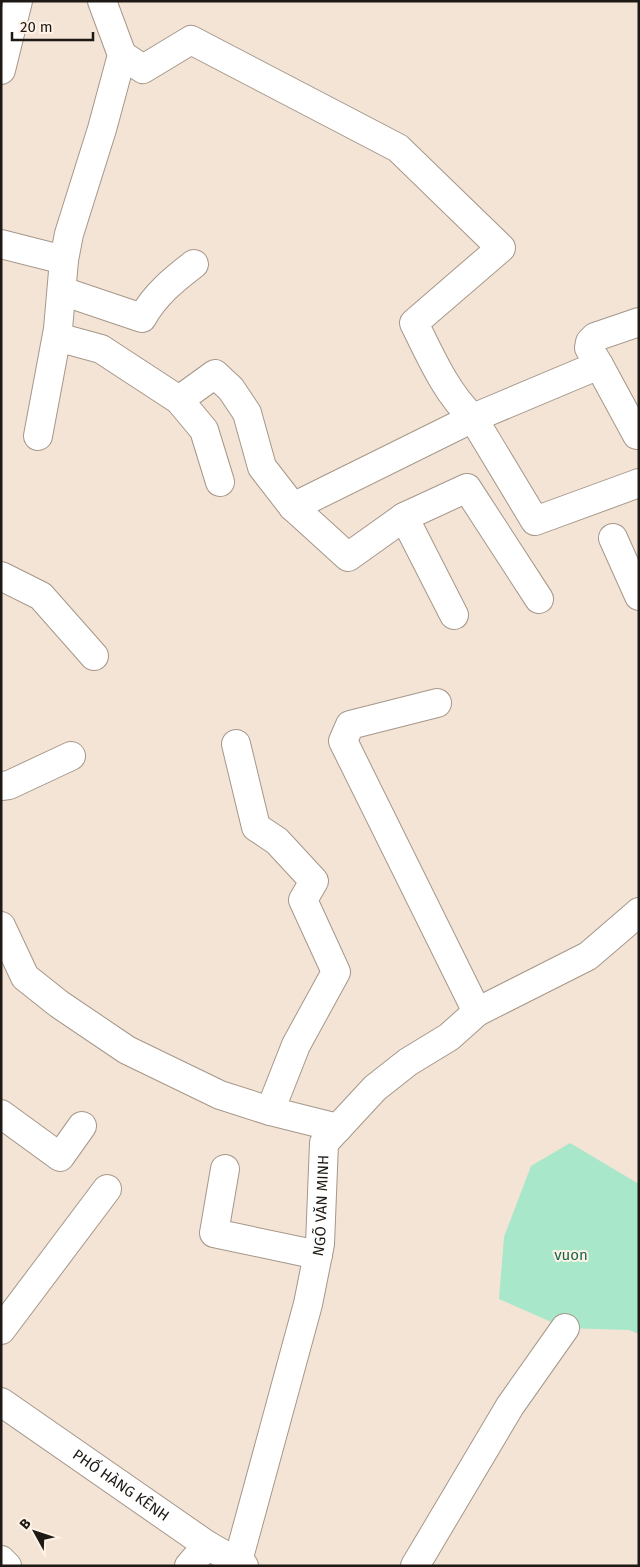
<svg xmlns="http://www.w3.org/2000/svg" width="640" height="1567" font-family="'Fira Sans',sans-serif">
<rect width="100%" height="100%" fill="#f3e4d6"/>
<path fill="#a8e7c9" d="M570 1143 639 1184V1334L629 1330 565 1328 499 1299 504 1237 531 1166Z"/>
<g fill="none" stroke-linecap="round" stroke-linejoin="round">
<defs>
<g id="minor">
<path d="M122 55 143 69 191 40 398 148 501 248 414 323C430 355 446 393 473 418L535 521 639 483"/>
<path d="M1 70 18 1"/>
<path d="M1 244 64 260"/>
<path d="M62 291 142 318C155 295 173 280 194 264"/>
<path d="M57 337 101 349 179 400 204 430 220 482"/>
<path d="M599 365 589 348 590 342 595 337 639 322"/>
<path d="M179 400 215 374 231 389 247 413 262 467 293 507 348 557 404 517 454 615"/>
<path d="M38 436 58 329 64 260 69 234 102 129 122 55 102 1"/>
<path d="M293 507 473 418 599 365 637 435 639 434"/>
<path d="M404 517 467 488 539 599"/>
<path d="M613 538 639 596"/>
<path d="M1 576 41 596 94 656"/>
<path d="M437 703 350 725 343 741 477 1012"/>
<path d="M236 744 256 827 277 841 314 881 303 900 336 972 296 1045 270 1111"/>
<path d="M1 786 9 785 71 756"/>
<path d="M1 926 25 977 59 1004 127 1050 220 1095 270 1111 338 1128"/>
<path d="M1 1114 60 1157 82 1126"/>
<path d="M225 1169 214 1233 318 1255"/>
<path d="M1 1330 107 1189"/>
<path id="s1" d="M1 1402 207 1545 244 1566"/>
<path d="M1 1560 7 1566"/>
<path id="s2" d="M238 1561 308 1304 320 1244 324 1143 375 1088 408 1062 449 1037 477 1012 588 956 639 912"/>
<path d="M189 1566 207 1545"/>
<path d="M415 1566 510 1406 565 1328"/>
</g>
</defs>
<use href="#minor" stroke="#a59789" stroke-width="30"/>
<use href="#minor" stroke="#fff" stroke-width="28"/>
</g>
<g text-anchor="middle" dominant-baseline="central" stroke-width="4" stroke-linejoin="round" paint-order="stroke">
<g font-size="15" fill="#1e1914" stroke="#fef2e6">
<text stroke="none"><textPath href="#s2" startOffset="366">NGÕ VĂN MINH</textPath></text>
<text stroke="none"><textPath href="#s1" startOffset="146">PHỐ HÀNG KÊNH</textPath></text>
</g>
<g font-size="15" fill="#176649" stroke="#fef2e6">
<text x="571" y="1255">vuon</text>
</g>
</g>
<rect width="640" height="1567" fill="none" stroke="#1e1914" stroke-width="5"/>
<g transform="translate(35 1532) rotate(310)" stroke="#fef2e6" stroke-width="4" paint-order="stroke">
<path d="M0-4L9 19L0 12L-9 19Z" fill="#1e1914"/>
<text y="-8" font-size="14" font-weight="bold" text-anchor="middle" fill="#1e1914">B</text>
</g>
<path d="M12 32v8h81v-8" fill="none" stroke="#1e1914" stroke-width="2.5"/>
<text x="20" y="32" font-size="15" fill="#1e1914" stroke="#fef2e6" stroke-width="4" paint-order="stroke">20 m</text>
</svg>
